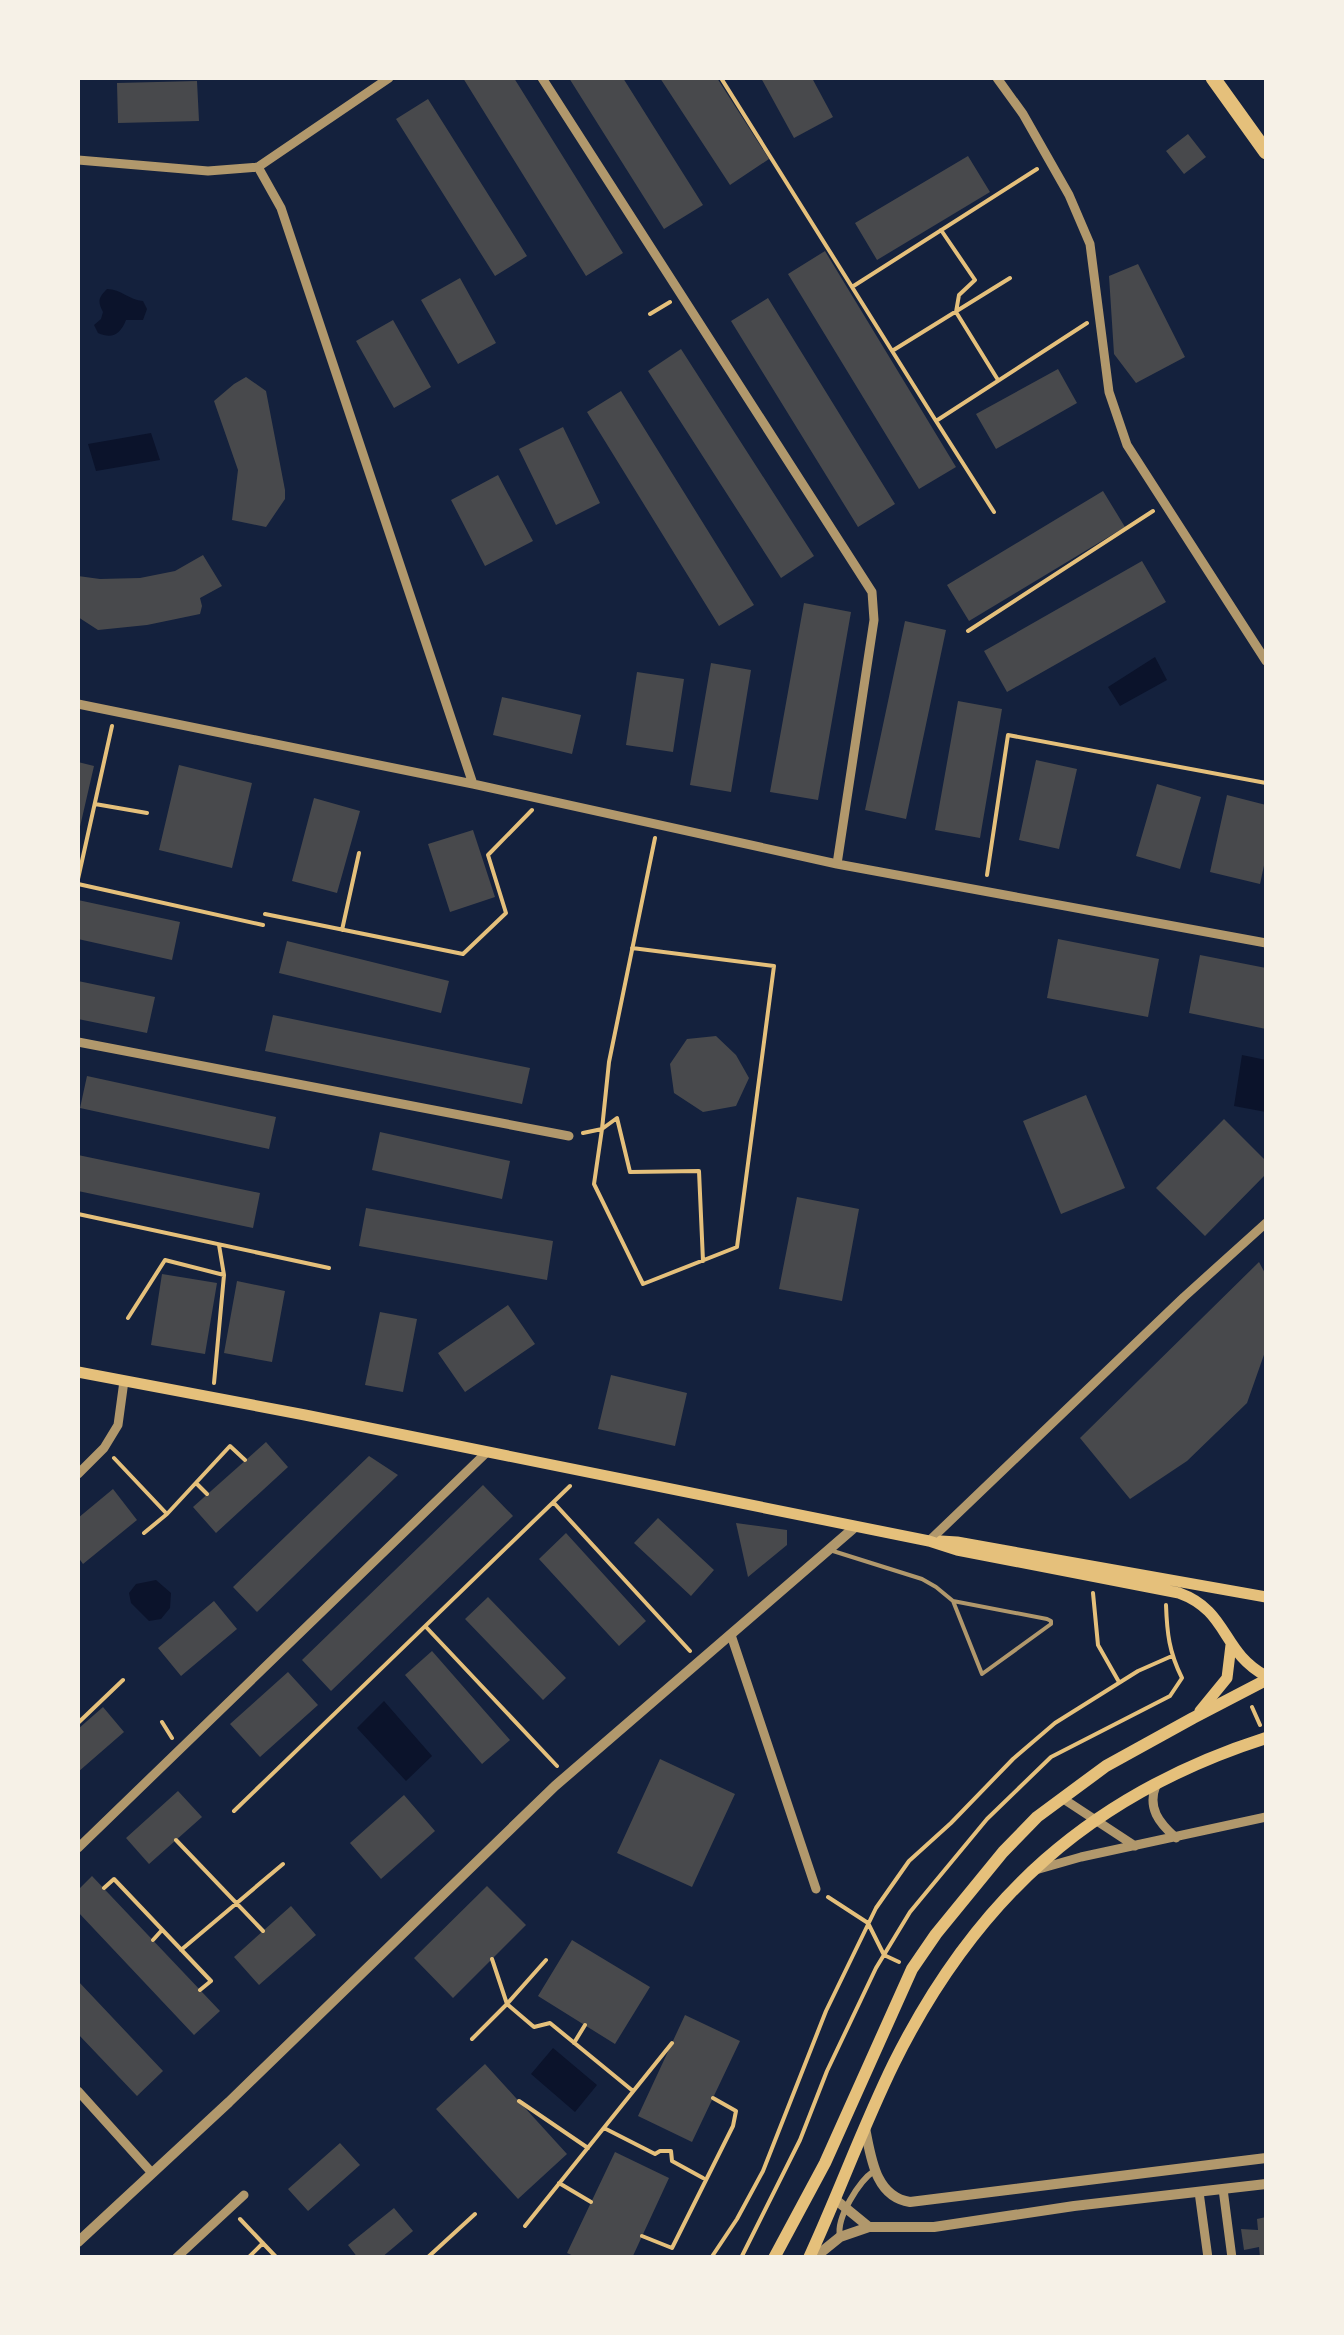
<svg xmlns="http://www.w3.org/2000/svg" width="1344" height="2335" font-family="'Open Sans',sans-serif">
<rect width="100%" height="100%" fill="#14213d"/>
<path fill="#0b132b" d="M107 289C121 289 129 300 143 301L147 309 143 320H126C120 335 112 339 98 333L94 325 101 319 103 312C97 301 99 297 107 289Z
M151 433 160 460 96 471 88 444Z
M1155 657 1167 680 1120 706 1108 687Z
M1242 1055 1266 1060V1112L1234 1106Z
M156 1580 171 1593 170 1608 161 1619 149 1621 131 1603 129 1593 136 1584Z
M384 1701 432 1756 406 1781 357 1728Z
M553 2048 597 2085 575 2112 531 2074Z"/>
<path fill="#48494c" d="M463 78H514L623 253 586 276Z
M569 78H623L703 205 664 229Z
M660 78H717L769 159 730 185Z
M761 78H812L833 117 794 138Z
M197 81 199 121 118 123 117 83Z
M428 99 527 256 495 276 396 119Z
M1188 134 1206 157 1184 174 1166 151Z
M968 156 990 192 877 260 855 223Z
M825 251 956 467 919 489 788 274Z
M1138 264 1185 357 1136 383 1114 354 1109 276Z
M460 278 496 343 458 364 421 300Z
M768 298 895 504 858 527 731 321Z
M393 320 431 387 394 408 356 341Z
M681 349 814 556 781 578 648 371Z
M1058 369 1077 403 996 449 976 414Z
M246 377 266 391 285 490V499L266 527 232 520 238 470 214 401 234 384Z
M621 391 754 605 719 626 587 412Z
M563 427 600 503 556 525 519 449Z
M498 475 533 541 485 566 451 500Z
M1103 491 1125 527 969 621 947 585Z
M203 555 222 586 200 598 202 606 200 614 147 625 98 630 78 617V576L100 579 140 578 175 571Z
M1142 561 1166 602 1007 692 984 651Z
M804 603 851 612 818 800 770 792Z
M905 621 946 630 906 819 865 810Z
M711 663 751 670 731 792 690 785Z
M637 672 684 679 673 752 626 745Z
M502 697 581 715 572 754 493 735Z
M958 701 1002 709 980 838 935 830Z
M1036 760 1077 769 1059 849 1019 840Z
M78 762 94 766 79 831H78Z
M179 765 252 783 232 868 159 850Z
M1157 784 1201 797 1180 869 1136 856Z
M1227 795 1266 805V856L1260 884 1210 872Z
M314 798 360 811 337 893 292 881Z
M473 830 495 897 450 912 428 844Z
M78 900 180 922 172 960 78 939Z
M1058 939 1159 959 1148 1017 1047 998Z
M287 941 449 981 441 1013 279 973Z
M1200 955 1266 968V1029L1189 1013Z
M78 981 155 997 147 1033 78 1019Z
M273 1015 530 1068 522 1104 265 1051Z
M716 1036 736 1055 749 1078 736 1106 703 1112 674 1093 670 1064 687 1039Z
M87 1076 276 1117 269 1149 80 1108Z
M1086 1095 1125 1188 1061 1214 1023 1121Z
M1224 1119 1266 1161V1174L1205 1236 1156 1188Z
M380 1132 510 1161 502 1199 372 1170Z
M78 1155 260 1193 253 1228 78 1191Z
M797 1197 859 1209 842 1301 779 1289Z
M366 1208 553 1241 547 1280 359 1246Z
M1259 1262 1266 1275V1349L1247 1403 1187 1461 1130 1499 1080 1438Z
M162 1274 217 1283 205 1354 151 1345Z
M237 1281 285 1291 272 1362 224 1353Z
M508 1305 535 1344 465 1392 438 1353Z
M380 1312 417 1319 403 1392 365 1385Z
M611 1375 687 1393 675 1446 598 1429Z
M266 1442 288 1467 216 1533 193 1507Z
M369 1456 398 1475 257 1612 233 1587Z
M483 1485 513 1516 331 1691 302 1660Z
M113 1489 137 1520 83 1564 78 1557V1518Z
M658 1518 714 1570 691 1596 634 1543Z
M736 1523 787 1530V1545L748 1577Z
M566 1533 646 1621 619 1646 539 1559Z
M488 1597 566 1678 543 1700 465 1619Z
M214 1601 237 1629 181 1676 158 1648Z
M432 1651 510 1740 482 1764 405 1675Z
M288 1672 318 1705 260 1757 230 1724Z
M103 1707 124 1732 78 1772V1729Z
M660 1759 735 1794 692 1887 617 1853Z
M178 1791 202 1817 149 1864 126 1838Z
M404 1795 435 1831 381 1879 350 1843Z
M92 1876 220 2011 194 2035 78 1912V1890Z
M487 1886 526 1925 453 1998 414 1958Z
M291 1906 316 1935 259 1985 234 1957Z
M572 1940 650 1987 615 2044 538 1996Z
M78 1981 163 2071 137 2096 78 2034Z
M685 2015 740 2041 692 2142 638 2116Z
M485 2064 567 2154 518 2199 436 2109Z
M340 2143 360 2165 308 2211 288 2189Z
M615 2152 669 2178 632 2258H578L567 2253Z
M394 2208 413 2231 381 2258H358L348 2245Z
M1266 2217V2258H1260L1259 2247 1244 2250 1241 2229 1258 2230 1257 2219Z"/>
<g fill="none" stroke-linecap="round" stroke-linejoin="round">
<path stroke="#e5c07b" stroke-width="4" d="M721 78 936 421 1087 323
M941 230 975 280 959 295 956 312 998 380
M852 287 1037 169
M650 314 670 302
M892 351 1010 278
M936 421 994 512
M968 631 1153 511
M95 804 147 813
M987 875 1008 735 1266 783
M78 879 112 726
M78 884 263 925
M265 914 463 954 506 913 488 855 532 810
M342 930 359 853
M632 948 774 966 737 1247 643 1284 594 1184 602 1129 617 1118 630 1172 699 1171 703 1261
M583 1133 602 1129 609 1062 655 838
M78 1214 329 1268
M219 1245 224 1275
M128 1318 165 1260 224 1275 214 1383
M114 1458 166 1513
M196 1483 207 1494
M554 1503 690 1651
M144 1533 167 1514 230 1446 245 1460
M1093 1593 1098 1645 1119 1682
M426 1627 557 1766
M1252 1707 1260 1725
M162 1722 172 1738
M78 1723 123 1680
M234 1811 570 1486
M176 1840 263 1931
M104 1888 114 1879 211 1981 200 1990
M828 1897 868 1923 884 1955 899 1962
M153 1940 162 1930
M181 1950 283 1864
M492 1959 507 2004 534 2027 550 2023 633 2091
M472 2039 507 2004 546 1960
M574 2043 585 2025
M519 2101 588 2148
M604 2128 655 2154 660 2151H671L672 2161 703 2178
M559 2183 591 2202
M240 2219 277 2258
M525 2226 672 2043
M642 2236 672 2248 733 2126 736 2111 713 2098
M248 2258 263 2243
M427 2258 475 2214
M711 2258 737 2219 763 2171 826 2011 876 1908 909 1861 951 1823 1013 1759 1055 1723 1138 1671 1172 1656
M741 2258 800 2140 827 2071 876 1968 910 1912 987 1819 1051 1757 1170 1696 1182 1678C1169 1652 1167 1633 1166 1605"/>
<path stroke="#b1986c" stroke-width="4" d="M833 1551 922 1579 936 1587 953 1601 982 1674 1051 1624V1621L1047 1619 953 1601"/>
<path stroke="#b1986c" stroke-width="6" d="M840 2236C836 2218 859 2181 874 2171"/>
<path stroke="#b1986c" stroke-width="9" d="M542 78 872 592 874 620 837 864
M997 78 1023 114 1069 195 1090 244 1109 392 1127 445 1266 661
M78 160 208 171 258 167
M258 167 281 208 473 784
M258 167 389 78
M78 704 473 784 837 864 1266 943
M78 1042 569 1136
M78 1474 104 1448 118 1425 124 1381
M929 1541 1184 1297 1266 1223
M731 1635 816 1889
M1156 1785C1147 1808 1159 1823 1176 1838
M1062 1798 1135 1846
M78 1848 487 1452
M1039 1869 1081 1857 1266 1817
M78 2091 152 2173
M1223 2189 1232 2258
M1199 2192 1208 2258
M176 2258 244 2195"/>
<path stroke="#b1986c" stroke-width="10" d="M865 2128C871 2157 875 2197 910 2202L1266 2158
M836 2200 869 2227
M78 2242 229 2102 555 1786 855 1527
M814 2258 840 2237 869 2227H934L1074 2206 1266 2184"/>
<path stroke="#e5c07b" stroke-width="11" d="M78 1372 305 1415 929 1541 957 1550 1179 1593C1229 1611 1221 1652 1266 1676
M941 1541 957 1542 1266 1597
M1200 1711 1227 1678 1231 1645"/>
<path stroke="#e5c07b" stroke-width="12" d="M774 2258 825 2163 912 1969 936 1934 1003 1852 1037 1817 1106 1766 1193 1718 1266 1680
M809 2258C839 2193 863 2126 894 2063 976 1898 1091 1794 1266 1738"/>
<path stroke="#e5c07b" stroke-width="15" d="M1213 78 1266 152"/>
</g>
<rect width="1344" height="2335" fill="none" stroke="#f6f1e7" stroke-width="160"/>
</svg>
